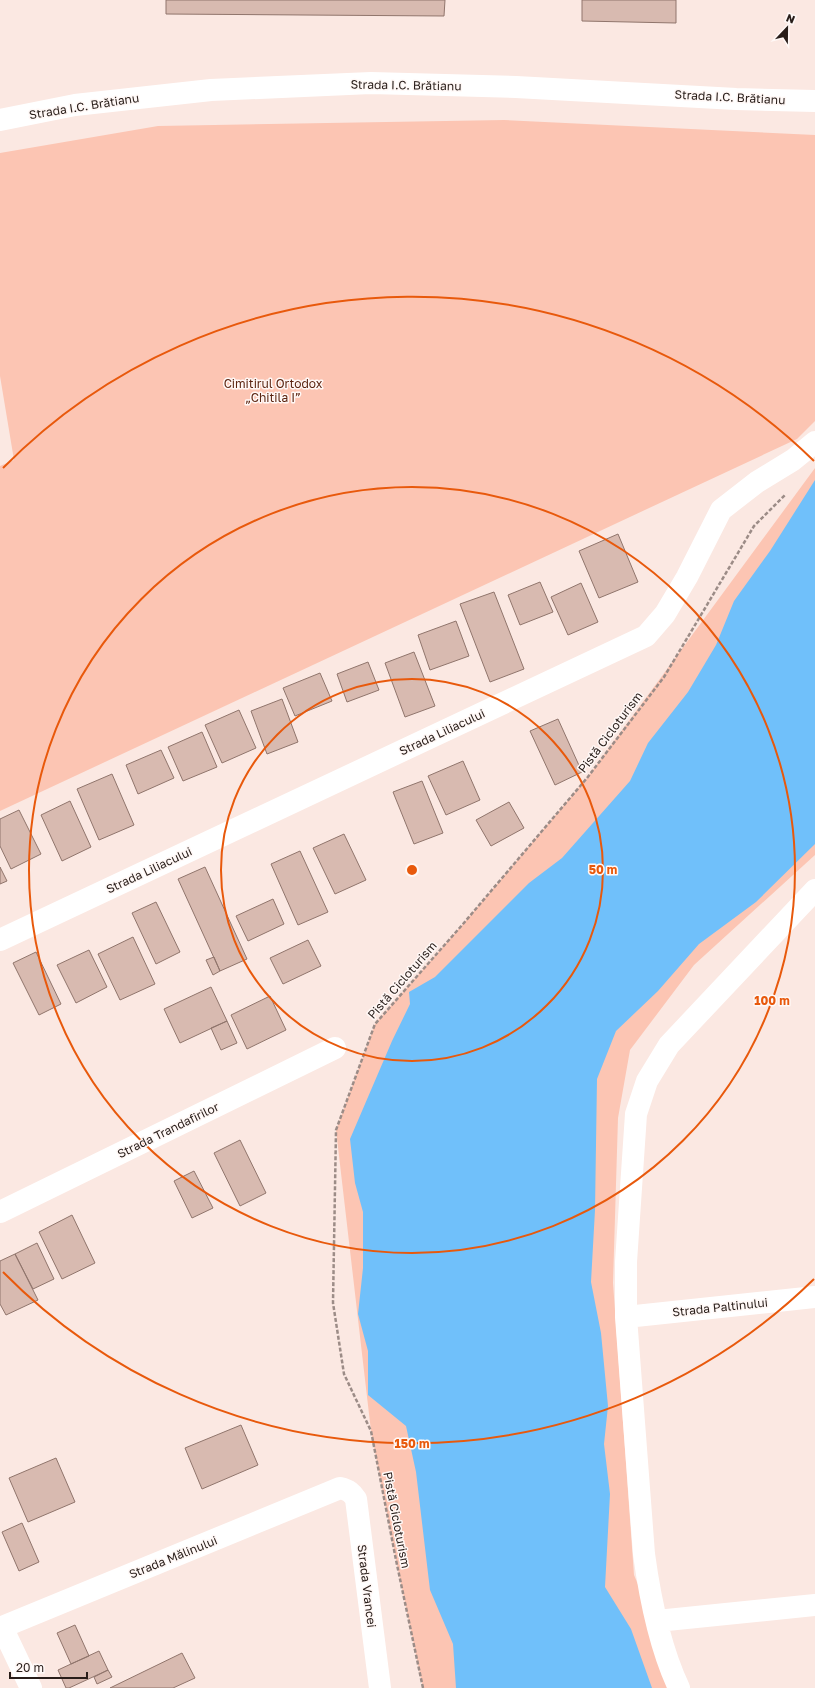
<svg xmlns="http://www.w3.org/2000/svg" width="815" height="1688" font-family="'Golos Text',sans-serif">
<rect width="100%" height="100%" fill="#fbe8e2"/>
<path fill="#fcc5b3" d="M504 120 815 135V421L797 439 0 811V466L14 460 0 376V153L158 126Z
M815 468V855L694 965 630 1050 618 1118 613 1283 634 1575 681 1688H423L396 1560 371 1431 336 1130 375 1024 463 924 587 778Z"/>
<path fill="#70c0fa" d="M815 480V844L756 902 699 944 658 991 616 1031 597 1079 595 1210 591 1282 601 1333 608 1406 604 1444 610 1494 605 1587 631 1629 652 1688H456L453 1644 430 1590 416 1472 406 1426 368 1395V1351L358 1314 363 1268V1212L355 1183 350 1139 392 1041 410 1004 409 992 435 977 529 883 562 858 630 781 648 743 688 692 716 645 734 601 770 551Z"/>
<path fill="#d8bab0" stroke="#90756c" d="M166 0H445L444 16 166 14Z
M582 0H676V23L582 21Z
M618 534 638 582 599 598 579 551Z
M540 582 553 612 520 625 508 595Z
M581 583 598 622 568 635 551 597Z
M494 592 524 669 490 682 460 604Z
M456 621 469 656 430 670 418 635Z
M414 652 435 706 405 717 385 663Z
M368 662 379 690 347 702 337 674Z
M320 673 332 701 295 716 283 688Z
M282 699 298 742 267 754 251 711Z
M239 710 256 748 222 763 205 725Z
M558 719 582 772 555 785 530 731Z
M202 732 217 767 183 781 168 747Z
M161 750 174 778 138 794 126 765Z
M463 761 480 800 446 815 428 776Z
M112 774 134 825 99 840 77 789Z
M422 781 443 833 414 844 393 792Z
M70 801 91 847 62 861 41 815Z
M509 802 524 828 491 846 476 820Z
M19 810 41 854 11 869 0 846V819Z
M344 834 366 880 335 894 313 848Z
M300 851 328 912 298 925 271 864Z
M0 867 7 881 0 884Z
M205 867 247 959 220 971 178 879Z
M273 899 284 924 248 941 236 916Z
M156 902 180 952 156 964 132 913Z
M133 937 155 984 120 1000 98 954Z
M308 940 321 966 283 984 270 958Z
M89 950 107 987 76 1003 57 965Z
M36 952 61 1004 39 1015 13 963Z
M214 957 220 971 213 975 206 960Z
M211 987 227 1021 180 1043 164 1009Z
M270 996 286 1030 247 1049 231 1015Z
M227 1021 237 1043 221 1050 211 1028Z
M240 1140 266 1193 240 1206 214 1153Z
M194 1171 213 1208 192 1218 174 1181Z
M72 1215 95 1263 62 1279 39 1232Z
M37 1243 54 1279 33 1289 15 1254Z
M15 1254 38 1300 6 1315 0 1304V1261Z
M241 1425 258 1465 202 1489 185 1448Z
M56 1458 75 1502 28 1522 9 1478Z
M22 1523 39 1562 19 1571 2 1532Z
M75 1625 89 1656 71 1664 57 1633Z
M99 1651 108 1670 69 1688H66L58 1670Z
M182 1653 195 1678 173 1688H110Z
M108 1670 112 1677 97 1684 94 1677Z"/>
<g fill="none" stroke-linecap="round" stroke-linejoin="round">
<path stroke="#9c8c87" stroke-width="2.5" stroke-dasharray="4 2" stroke-linecap="butt" d="M423 1688 396 1560 371 1431 344 1374 333 1303 336 1130 375 1024 463 924 587 778 664 677 754 526 786 494"/>
<path stroke="#fff" stroke-width="22" d="M0 940 646 636 665 614 687 577 721 510 757 482 793 460 815 442
M0 1212 335 1048
M626 1317 815 1297
M657 1621 815 1605
M2 1627 31 1688
M0 1628 340 1488C349 1490 352 1493 356 1499L380 1688
M679 1688C660 1648 650 1598 644 1554L626 1317V1262L636 1114 647 1081 669 1045 815 890"/>
<path stroke="#fff" stroke-width="22" d="M0 120 75 105 211 90 371 83 516 87 736 99 815 101"/>
</g>
<g fill="none" stroke="#e8590c" stroke-width="2">
<circle cx="412" cy="870" r="191"/>
<circle cx="412" cy="870" r="383"/>
<path d="M814 1279A574 574 0 0 1 3 1272M3 468A574 574 0 0 1 814 461"/>
</g>
<g text-anchor="middle" dominant-baseline="central" stroke-width="3" stroke-linejoin="round" paint-order="stroke">
<g font-size="12" fill="#281d19" stroke="#fff8f6">
<text transform="translate(406 85) rotate(1)">Strada I.C. Brătianu</text>
<text transform="translate(730 97) rotate(3)">Strada I.C. Brătianu</text>
<text transform="translate(84 106) rotate(-9)">Strada I.C. Brătianu</text>
<text transform="translate(442 732) rotate(-25)">Strada Liliacului</text>
<text transform="translate(610 732) rotate(-53)">Pistă Cicloturism</text>
<text transform="translate(149 870) rotate(-25)">Strada Liliacului</text>
<text transform="translate(402 980) rotate(-49)">Pistă Cicloturism</text>
<text transform="translate(168 1130) rotate(-26)">Strada Trandafirilor</text>
<text transform="translate(720 1307) rotate(-6)">Strada Paltinului</text>
<text transform="translate(397 1520) rotate(79)">Pistă Cicloturism</text>
<text transform="translate(173 1557) rotate(-22)">Strada Mălinului</text>
<text transform="translate(367 1586) rotate(83)">Strada Vrancei</text>
</g>
<g font-size="12" fill="#5b2410" stroke="#fff8f6">
<text x="273" y="383">Cimitirul Ortodox<tspan x="273" dy="14">„Chitila I”</tspan></text>
</g>
</g>
<circle cx="412" cy="870" r="6" fill="#e8590c" stroke="#fff8f6" stroke-width="2"/>
<g font-size="12" text-anchor="middle" font-weight="bold" fill="#e8590c" stroke="#fff8f6" stroke-width="3" stroke-linejoin="round" paint-order="stroke">
<text x="603" y="874">50 m</text>
<text x="772" y="1005">100 m</text>
<text x="412" y="1448">150 m</text>
</g>
<g transform="translate(787 28) rotate(22)" stroke="#fff8f6" stroke-width="3" paint-order="stroke">
<path d="M0-3L7 15L0 10L-7 15Z" fill="#281d19"/>
<text y="-6" font-size="11" font-weight="bold" text-anchor="middle" fill="#281d19">N</text>
</g>
<path d="M10 1672v6h77v-6" fill="none" stroke="#281d19" stroke-width="2"/>
<text x="16" y="1672" font-size="12" fill="#281d19" stroke="#fff8f6" stroke-width="3" paint-order="stroke">20 m</text>
</svg>
